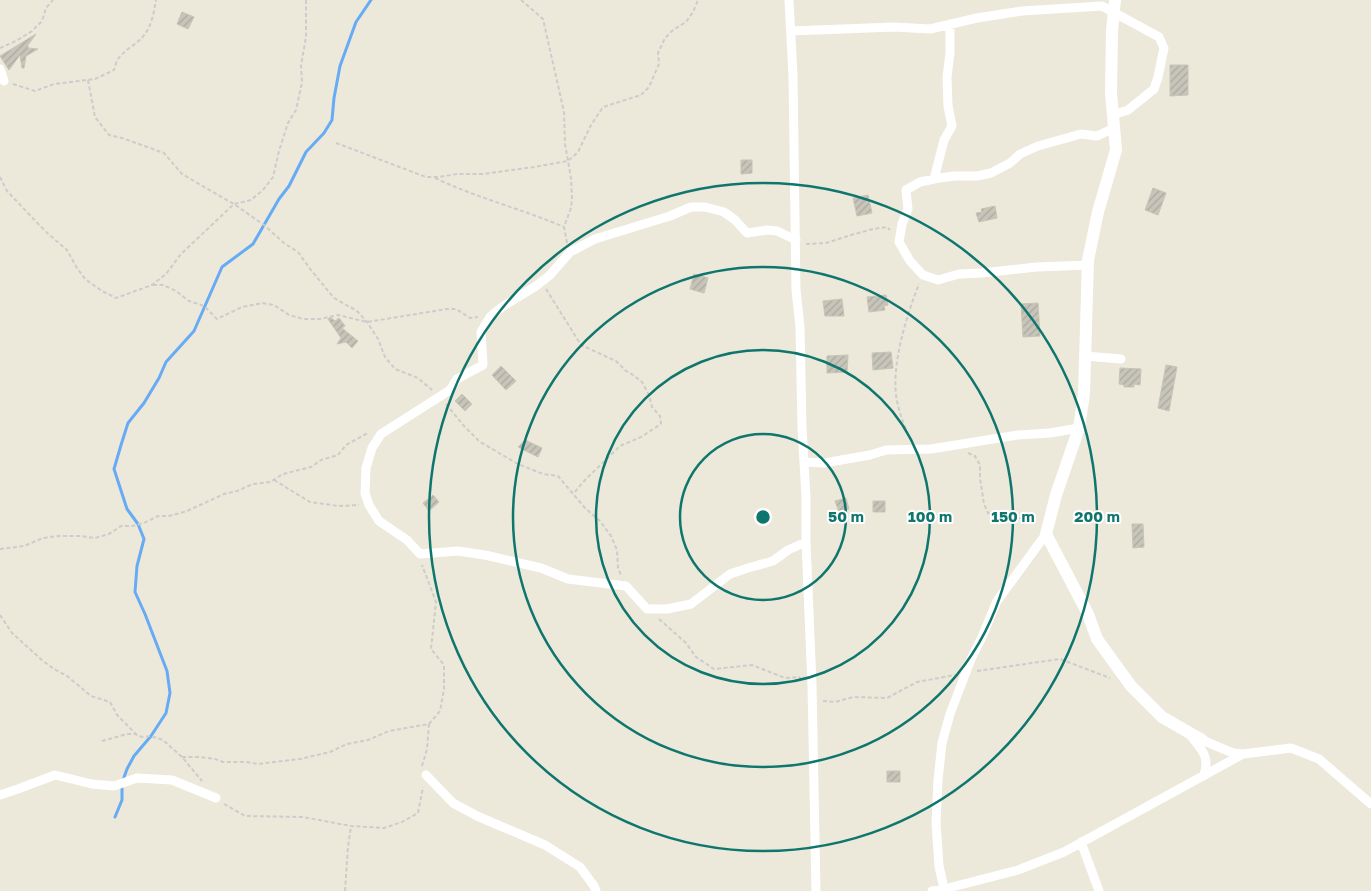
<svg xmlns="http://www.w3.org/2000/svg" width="1371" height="891" font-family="'Golos Text',sans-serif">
<defs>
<pattern id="building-hatch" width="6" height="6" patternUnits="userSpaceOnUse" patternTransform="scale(1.25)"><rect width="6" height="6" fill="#c7c5ba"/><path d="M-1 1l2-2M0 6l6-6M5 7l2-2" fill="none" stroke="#aba9a0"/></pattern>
</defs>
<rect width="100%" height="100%" fill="#ece9da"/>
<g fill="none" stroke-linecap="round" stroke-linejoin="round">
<path stroke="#67abf4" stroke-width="3" d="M115 817 122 800V783L127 769 134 756 151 736 166 713 170 693 167 671 145 614 135 592 137 566 144 539 138 524 127 509 114 469 121 445 128 423 144 403 159 378 166 362 194 331 222 267 253 244 279 199 289 186 306 152 324 133 332 120 334 98 340 66 356 22 371 0"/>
</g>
<path fill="url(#building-hatch)" stroke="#c7c5b4" d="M182 12 194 17 188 29 177 24Z
M36 34 28 45V48L38 49 26 56 24 68H22L20 55 9 70 0 56Z
M1170 65H1188V95L1170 96Z
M741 160H752V173L741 174Z
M1153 188 1166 193 1158 215 1145 210Z
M868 195 872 213 857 216 853 198Z
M995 206 997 218 979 222 976 213 982 212 981 209Z
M694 274 708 278 704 293 690 289Z
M886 295 888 305 884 306 885 310 869 312 867 297Z
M842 299 844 316H825L823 301Z
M1038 303 1040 336 1023 337 1021 304Z
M330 317 335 321 339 318 345 326 342 328 358 341 352 348 346 342 337 344 341 338 328 319Z
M891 352 893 368 873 370 872 353Z
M848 355 847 372 827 373V356Z
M1166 365 1177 367 1169 411 1158 408Z
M501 366 516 381 506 390 492 375Z
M1120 368 1141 369 1140 385 1134 384V387H1124V385L1119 384Z
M462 394 472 404 465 411 455 401Z
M525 440 542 448 538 457 518 447Z
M433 495 439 502 429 511 423 503Z
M846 498 849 509 839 512 835 501Z
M873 501H885V512H873Z
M1132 524H1143L1144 547 1133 548Z
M887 771H900V782H887Z"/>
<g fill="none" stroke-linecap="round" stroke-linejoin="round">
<path stroke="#ccc" stroke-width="2" stroke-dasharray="4 2.5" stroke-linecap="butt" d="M521 0 543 19 564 112 565 144 571 178 572 198 571 208 564 227 567 243
M0 48 16 41 32 31 42 21 46 8 53 0
M88 80 95 117 109 135 122 138 164 153 182 174 225 199 234 204 264 225 284 243 298 252 311 270 334 298 357 311 367 322 378 339 385 357 395 369 418 378 432 390
M13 84 35 91 54 84 95 79 114 70C115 67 116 62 118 59 125 49 138 44 145 34 152 25 154 11 156 0
M336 143 426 177H438L457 174H483L534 167 568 161 578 152 591 125 603 107 641 95 649 87 659 64 658 53 665 38 673 30 686 22 693 12 698 0
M0 177 7 191 45 231 67 250 77 268 85 279 102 291 116 298 152 285 166 274 181 254 234 204 251 200 263 190 273 177 279 151 288 123 296 110 302 82 301 66 306 37V0
M435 178C477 198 522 209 564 227
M806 244 826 243 851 235 873 229 887 227 890 230
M153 285H163L176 291 189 301 204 306 217 319 242 307 262 303 274 305 289 315 303 319H320L338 315 367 322 447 309H456L470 318 478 317
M546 289 581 345 616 361 626 371 633 375 642 382 649 395 652 407 660 416 661 424 641 437 620 446 585 480 573 494
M446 404 464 426 480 442 518 464 543 474 558 476 585 508 600 521 611 536 617 550 618 568 621 575
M911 441C905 428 900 415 897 401 890 368 907 314 919 284
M968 453 975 456 980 465V478L984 504 988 513C992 515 996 517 1000 518 1014 520 1021 514 1036 524
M274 480 310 502 339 506 359 505
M0 549 24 546 43 538 59 536H81L95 538 109 534 121 526H132L144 523 158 516H169L187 511 224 494 237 491 253 484 270 482 283 474 311 467 321 460 338 455 346 445 366 434H369
M0 615 12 633 43 661 54 669 67 676 91 696 110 702 117 715 136 734
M659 619 686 643 696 657 714 669 752 665 785 678 799 677 801 679
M977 671 1060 659 1110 678
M823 701 835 702 853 697 887 698 917 682 955 675
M102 741 127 734H135L142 737 151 736 163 740 182 757 202 781
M182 757H200L215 759 223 762H246L258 764 300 759 330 752 347 744 368 740 389 731 429 724 440 711 444 689V665L431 649 436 602 422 565
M422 766 427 749 429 724
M224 804 245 816 303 817 351 826 384 828 402 822 418 813 423 787
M345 891 348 847 351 826"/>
<path stroke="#fff" stroke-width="9" d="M789 0 793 76 796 290 800 327 802 428 806 497V542L788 550 773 561 748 568 730 574 691 604 667 609H647L626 586 568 579 541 568 485 555 458 551 420 554 407 540 379 521 369 505 365 493 366 468 372 448 381 434 450 390 457 379 483 365 481 332 490 317 502 307 536 286 550 275 570 252 595 239 670 216 691 207H705L724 212 735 220 747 233 767 230 777 231 796 240
M791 31 894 27 930 29 977 18 1022 11 1102 6 1159 37 1164 48 1158 77 1154 89 1128 110 1113 115
M0 69 4 81
M934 179 944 140 952 126 948 106 947 77 950 53V24
M1088 265 1037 267 982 273 959 274 938 280 923 275 910 261 899 242 902 224 908 209 906 190 920 182 939 178 955 176H977L991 173 1010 163 1020 154 1038 146 1081 134 1097 136 1114 128
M1085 356 1121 359
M804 462 824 463 870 455 886 450 931 449 1018 435 1050 433 1079 428
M806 542 812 685 816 891
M1191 736C1202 750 1210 757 1204 775
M1202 740 1233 753 1243 754 1291 748 1319 759 1371 804
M426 775 453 803 477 816 545 845 580 867 594 886 596 891
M0 795 18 789 55 775 92 784 114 786 137 778 172 780 216 798
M1081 842 1099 891
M944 889 939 866 936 823 938 780 942 743 950 714 971 659 982 637 997 601 1046 534
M932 891 944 889 1018 870 1064 852 1243 754"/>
<path stroke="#fff" stroke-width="12" d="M1115 0 1112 31 1111 93 1116 150 1098 212 1088 260 1084 394 1079 428 1056 495 1046 534 1088 614 1097 639 1131 686 1162 717 1202 740"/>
</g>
<g fill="none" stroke="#0f766e" stroke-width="2.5">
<circle cx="763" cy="517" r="83"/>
<circle cx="763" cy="517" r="167"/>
<circle cx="763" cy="517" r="250"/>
<circle cx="763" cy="517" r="334"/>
</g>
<circle cx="763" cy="517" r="8" fill="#0f766e" stroke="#fff" stroke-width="2.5"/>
<g font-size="15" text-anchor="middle" font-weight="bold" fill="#0f766e" stroke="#fff" stroke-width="4" stroke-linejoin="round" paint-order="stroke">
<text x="846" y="522">50 m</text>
<text x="930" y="522">100 m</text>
<text x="1013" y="522">150 m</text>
<text x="1097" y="522">200 m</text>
</g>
</svg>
